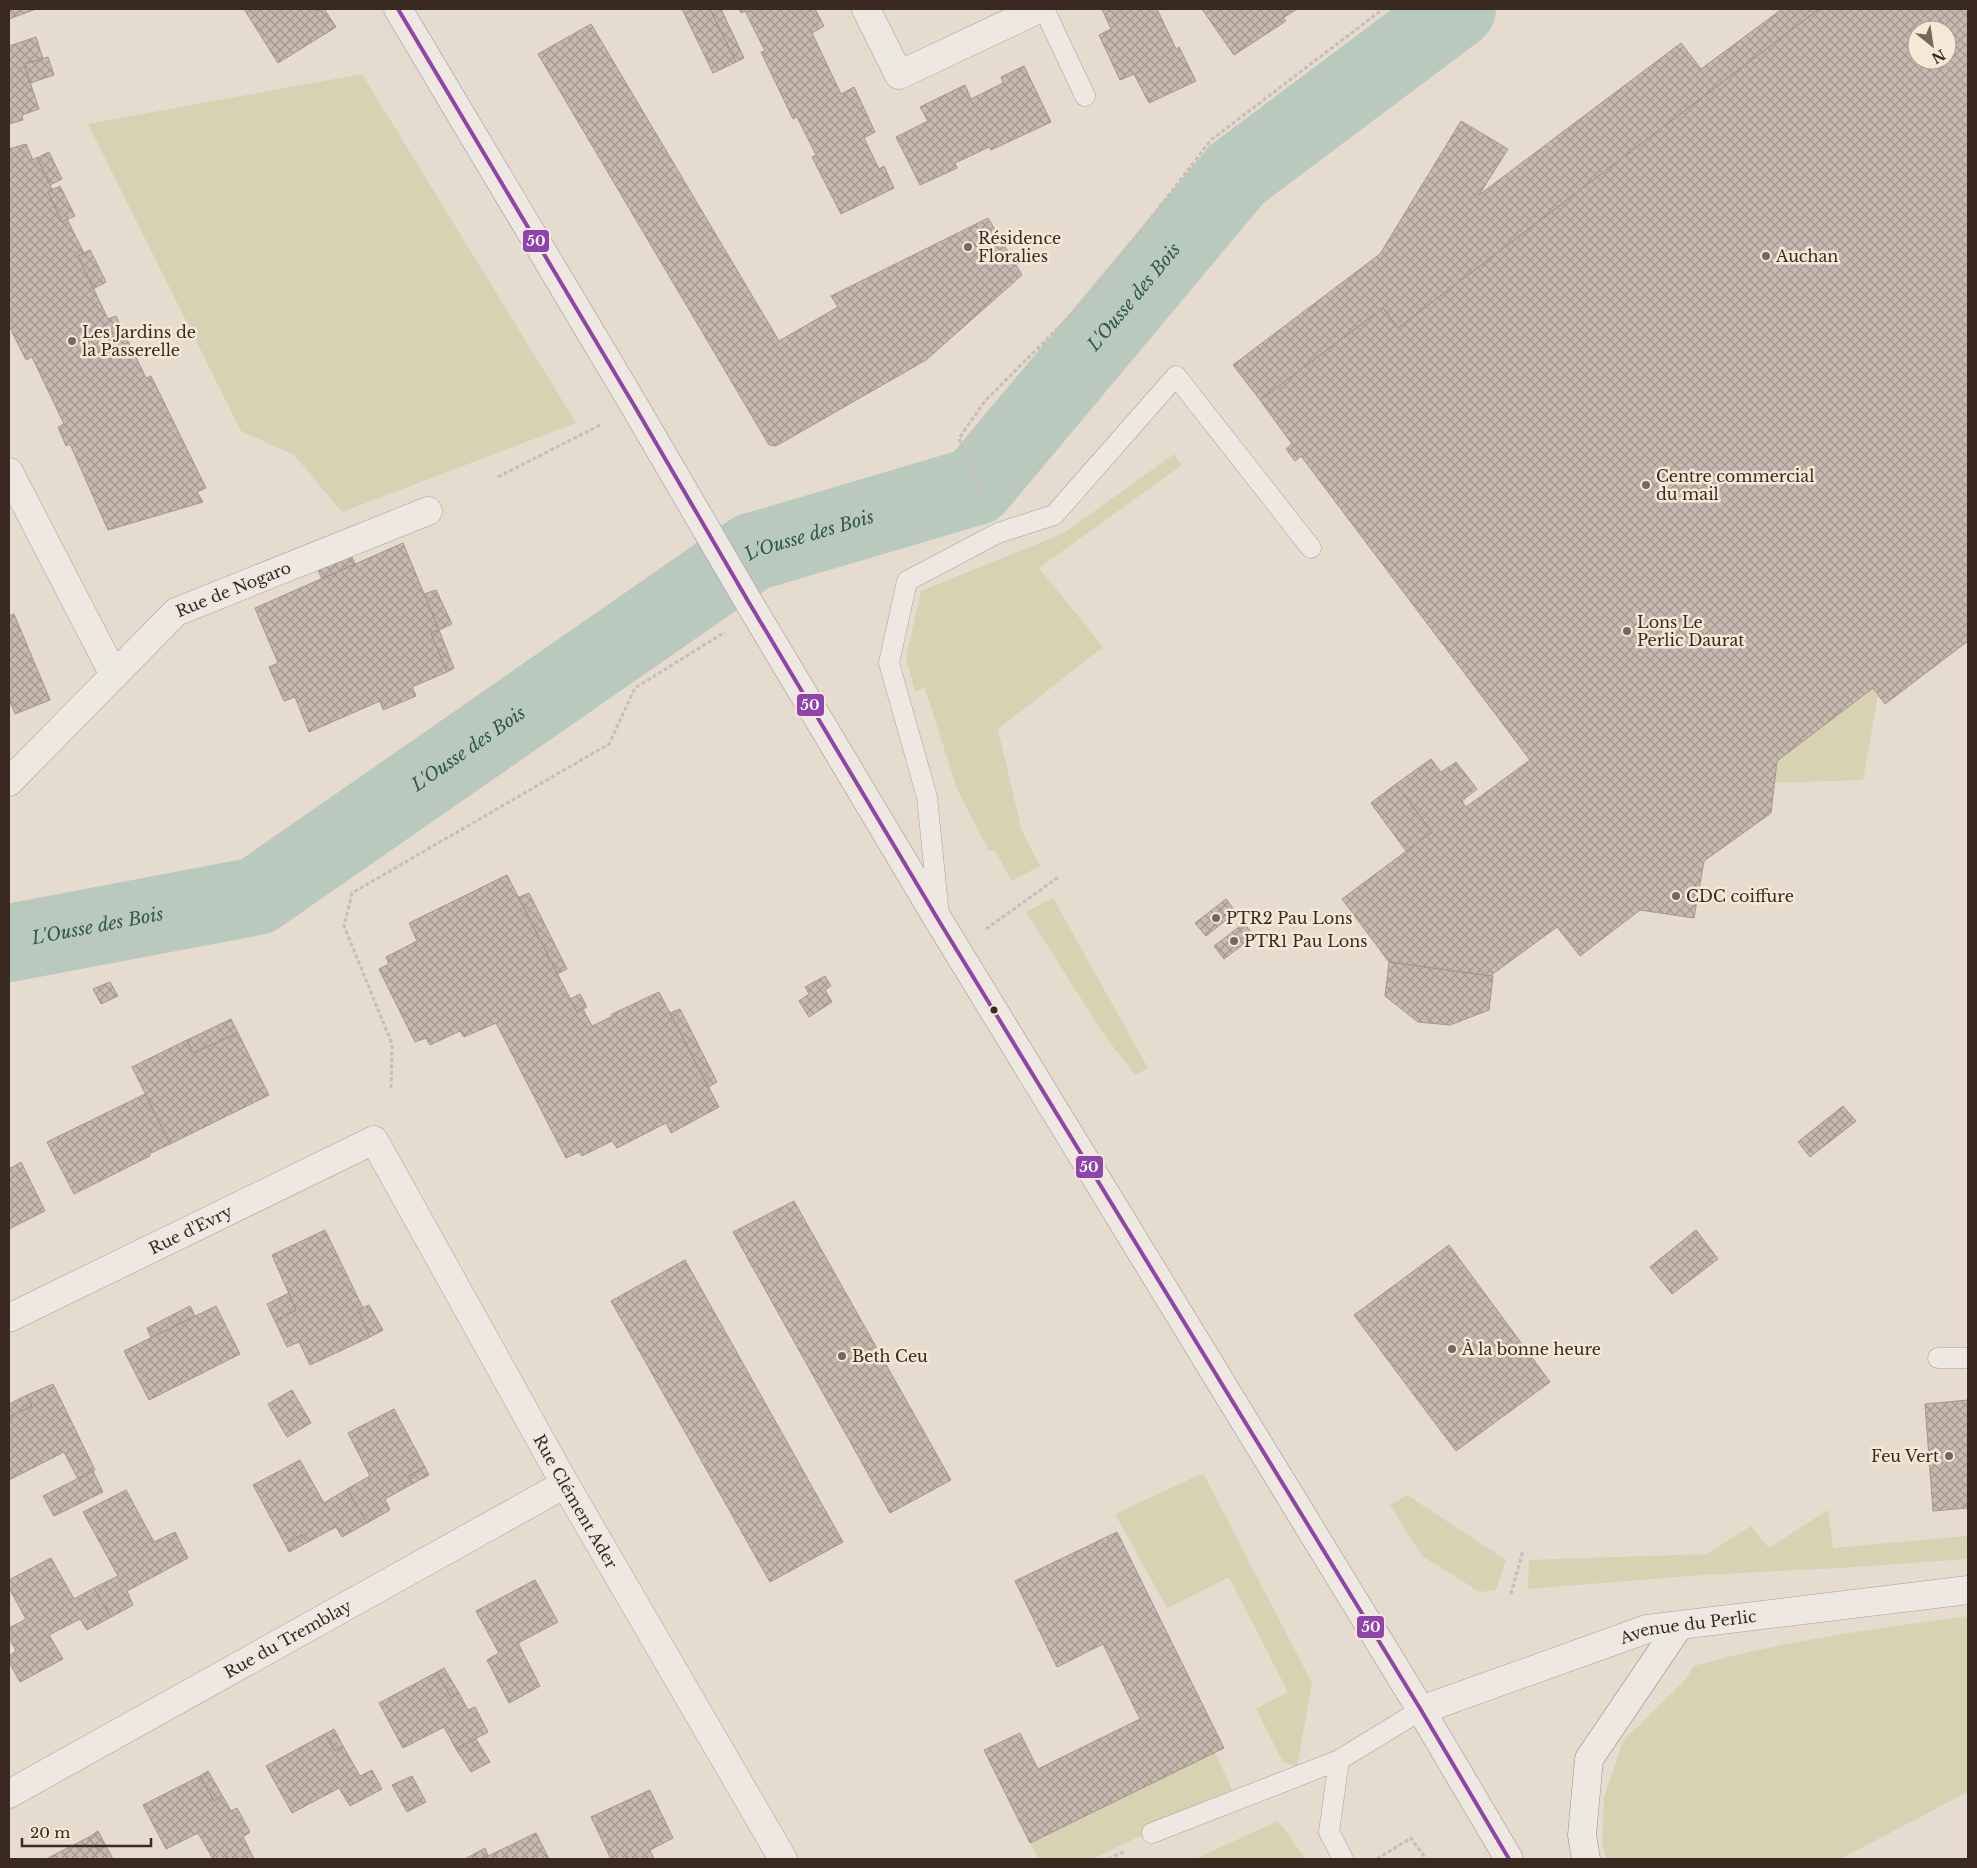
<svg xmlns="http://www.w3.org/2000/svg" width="1977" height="1868" font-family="'Libre Baskerville',serif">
<defs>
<pattern id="building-cross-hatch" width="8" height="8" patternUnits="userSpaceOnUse" patternTransform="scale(1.25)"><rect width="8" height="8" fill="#c8b9b0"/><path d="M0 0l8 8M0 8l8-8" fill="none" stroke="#a3968f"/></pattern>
</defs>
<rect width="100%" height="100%" fill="#e5dbcf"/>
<path fill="#d7d2b2" d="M362 74 576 423 342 512 294 455 241 431 88 124Z
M1174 454 1182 465 1039 568 1103 647 998 729 1022 831 1040 866 1012 881 995 851H989L957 789 925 688 915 691 906 658 921 591 1064 533Z
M1873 688 1878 696 1863 780 1774 783 1777 761Z
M1053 898 1148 1068 1135 1075 1105 1036 1026 912Z
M1203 1473 1312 1683 1297 1767 1283 1762 1256 1709 1288 1692 1229 1577 1167 1608 1115 1514Z
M1407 1495 1506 1560 1496 1590 1480 1592 1422 1556 1390 1505Z
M1828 1510 1833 1548 1968 1536V1559L1839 1568 1702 1575 1528 1589 1529 1560 1707 1554 1751 1526 1769 1548Z
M1968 1616V1792L1840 1859H1606L1602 1842 1604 1797 1623 1741 1685 1680 1694 1666C1782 1641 1878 1628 1968 1616Z
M1215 1752 1233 1792 1092 1859H1039L1030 1843Z
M1278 1821 1303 1855V1859H1195Z"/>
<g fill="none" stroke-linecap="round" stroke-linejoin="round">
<path stroke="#bac9be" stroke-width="78" id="s1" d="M9 943 257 896 752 552 976 486 1237 174 1457 9"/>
</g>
<path fill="url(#building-cross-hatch)" stroke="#a5978e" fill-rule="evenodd" d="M9 9H36L9 19Z
M244 9H313L315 11 324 9 336 27 278 63Z
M682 9H710L736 62 713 73Z
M710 9H721L744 58 736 62Z
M739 9H815L824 26 812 33 841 94 854 87 875 132 864 138 879 169 884 166 894 188 841 214 812 157 816 155 797 117 793 119 761 52 765 51 745 11 741 13Z
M1102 9H1157L1176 49 1179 47 1196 81 1149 103 1134 74 1120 80 1099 35 1111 29Z
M1202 9H1297L1283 18 1286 21 1234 55Z
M1782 9H1819L1398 328 1383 308 1260 400 1233 365 1380 254 1461 121 1508 149 1479 195 1681 43 1701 69Z
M1819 9H1968V641L1885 704 1873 688 1777 761 1771 813 1704 861 1694 918 1640 910 1580 956 1557 927 1490 976 1389 962 1342 899 1432 832 1396 784 1431 759 1441 772 1456 762 1477 789 1462 801 1466 807 1530 760 1301 456 1295 461 1286 449 1292 444 1260 400 1383 308 1398 328ZM1917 30H1947V60H1917Z
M591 24 779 341 838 307 831 296 988 218 1022 275 926 360 776 446 769 445 538 54Z
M36 37 43 59 24 64 39 109 22 115 23 120 9 124V46Z
M48 57 54 75 30 83 24 64Z
M1024 66 1051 122 991 150 989 147 955 163 957 168 920 185 896 137 928 121 920 107 965 85 971 99 1003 83 1001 77Z
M26 144 33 160 37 157 50 185 53 190 48 192 62 222 67 219 84 253 78 256 108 319 116 316 146 378 151 376 206 488 197 492 203 502 108 530 70 444 66 446 58 427 64 424 32 357 26 360 9 326V149Z
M49 152 62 179 50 185 37 158Z
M60 186 75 216 62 222 48 192Z
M90 250 106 282 93 289 78 256Z
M403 543 439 630 431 633 447 672 412 687 416 696 383 710 380 701 309 732 295 697 284 701 269 667 278 663 255 608Z
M350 553 355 564 322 579 317 568Z
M436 590 452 624 439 630 424 594Z
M14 614 50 700 15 714 9 699V616Z
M439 630 454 668 447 672 431 633Z
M1396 784 1432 832 1406 851 1371 803Z
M507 875 577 1012 583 1009 592 1026 611 1017 612 1014 659 992 719 1107 671 1133 666 1123 617 1148 612 1141 582 1156 579 1152 566 1158 496 1023 464 1037 460 1031 430 1045 426 1038 415 1042 379 969 389 964 386 957 417 941 409 923Z
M529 893 567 969 557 974 519 897Z
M1226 899 1236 912 1206 936 1195 923Z
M1244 923 1254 936 1224 959 1214 946Z
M1389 962 1493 976 1489 1010 1450 1025 1418 1022 1385 996Z
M825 976 831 986 825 990 832 1002 809 1017 799 1001 809 994 805 987Z
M110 982 118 996 101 1004 93 989Z
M580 994 587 1007 577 1012 570 999Z
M680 1009 717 1082 708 1087 670 1013Z
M231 1019 238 1033 193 1053 187 1040Z
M238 1033 269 1095 170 1144 132 1067 187 1040 193 1053Z
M145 1094 170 1144 149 1154 150 1156 74 1194 47 1142Z
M1843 1106 1856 1121 1810 1157 1798 1142Z
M21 1162 45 1211 9 1229V1169Z
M794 1201 951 1480 890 1513 733 1232Z
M325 1230 363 1308 358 1310 370 1337 310 1365 299 1342 287 1347 275 1321 296 1310 272 1255Z
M1696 1230 1718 1259 1672 1294 1650 1267Z
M1449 1245 1550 1382 1456 1451 1354 1315Z
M685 1260 843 1542 770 1582 611 1301Z
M289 1293 296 1310 275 1321 267 1304Z
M369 1305 383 1330 370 1337 358 1310Z
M190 1306 195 1316 151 1338 147 1328Z
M216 1306 240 1354 149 1400 124 1351Z
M53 1384 95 1470 78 1479 64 1452 9 1480V1417L32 1406 27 1395Z
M292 1390 311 1423 287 1437 268 1404Z
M27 1395 32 1406 9 1417V1404Z
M1968 1400V1508L1933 1511 1925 1404Z
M394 1409 425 1467 409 1476 412 1484 385 1499 390 1510 367 1523 347 1489 370 1476 348 1433Z
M300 1460 324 1503 347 1489 367 1523 342 1537 336 1527 308 1542 302 1535 285 1544 253 1485Z
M425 1467 429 1475 412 1484 409 1476Z
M93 1471 103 1492 54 1516 43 1496Z
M126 1490 154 1542 175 1532 188 1558 127 1591 133 1605 111 1617 94 1588 118 1576 83 1512Z
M1117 1532 1224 1748 1030 1843 984 1750 1020 1733 1038 1769 1140 1719 1103 1644 1057 1667 1015 1581Z
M302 1535 308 1542 289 1552 285 1544Z
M51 1558 74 1599 94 1588 111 1617 87 1630 80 1619 49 1635 63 1659 20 1682 9 1662V1656L16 1651 9 1637V1628L26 1619 9 1588V1580Z
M535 1580 558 1622 518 1643 540 1686 509 1703 487 1660 499 1653 476 1611Z
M444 1668 459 1693 451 1697 437 1672Z
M437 1672 451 1697 459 1693 468 1710 475 1707 488 1732 456 1749 444 1727 403 1748 379 1703Z
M334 1729 343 1746 335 1751 325 1734Z
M325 1734 335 1751 343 1746 360 1776 372 1770 382 1789 350 1806 339 1788 292 1813 266 1766Z
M476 1739 490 1762 471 1772 456 1749Z
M208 1771 222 1795 214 1801 200 1776Z
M200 1776 214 1801 222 1795 231 1811 237 1808 250 1832 243 1837 254 1859H213L198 1833 166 1849 143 1805Z
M412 1776 426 1802 407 1812 392 1785Z
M650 1790 673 1838 650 1850 654 1859H611L591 1817Z
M98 1831 106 1846 98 1851 89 1837Z
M536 1833 549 1859H481L488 1856Z
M89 1837 98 1851 106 1846 113 1859H46Z
M485 1848 488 1856 481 1859H465Z"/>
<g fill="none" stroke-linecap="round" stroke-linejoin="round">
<defs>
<path id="service" d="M1044 9 1085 96
M939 916 927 797 889 663 907 581 998 533 1054 515 1176 376 1311 548
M1938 1358H1968
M1339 1760 1329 1832 1343 1859
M1152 1833 1339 1760 1421 1710"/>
<g id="minor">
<path d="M866 9 899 75 1039 9"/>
<path d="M9 472 114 675"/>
<path id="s2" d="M9 782 176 612 428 511"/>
<path id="s3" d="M9 1318 374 1140 565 1484 783 1859"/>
<path id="s4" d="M9 1794 565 1484"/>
</g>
<g id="tertiary">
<path id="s5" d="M1421 1710 1647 1629 1968 1590"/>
</g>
<path id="secondary" d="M398 9 635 407 748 601 939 921 1421 1710 1509 1859
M1586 1859 1582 1835 1589 1759 1679 1626"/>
</defs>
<use href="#service" stroke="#aaa198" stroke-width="21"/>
<use href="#minor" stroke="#aaa198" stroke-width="29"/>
<use href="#tertiary" stroke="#aaa198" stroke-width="29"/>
<use href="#secondary" stroke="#9a9088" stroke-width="29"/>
<path stroke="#c6beb7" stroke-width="3" stroke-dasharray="4 2.5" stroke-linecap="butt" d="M498 477 602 424
M985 503 959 438 986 400 1093 293 1211 140 1383 9
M986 929 1060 876
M391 1088 392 1044 344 926 352 893 609 744 635 688 725 632
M1511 1594 1523 1550
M1108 1859 1126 1851
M1377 1859 1411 1838 1426 1859"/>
<use href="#service" stroke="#ede8e1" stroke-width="20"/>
<use href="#minor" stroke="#ede8e1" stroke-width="28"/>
<use href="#tertiary" stroke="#ede8e1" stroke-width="28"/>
<use href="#secondary" stroke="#ede8e1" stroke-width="28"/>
<defs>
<path id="bus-1" d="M398 9 635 407 748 601 939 921 1421 1710 1509 1859"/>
</defs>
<use href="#bus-1" stroke="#f5e8d6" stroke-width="8"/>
<use href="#bus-1" stroke="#8e44ad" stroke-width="4"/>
</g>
<g fill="#75675d" stroke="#f5e8d6" stroke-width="2">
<circle cx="968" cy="247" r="5"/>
<circle cx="1766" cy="256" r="5"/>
<circle cx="72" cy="341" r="5"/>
<circle cx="1646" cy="485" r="5"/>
<circle cx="1627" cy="631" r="5"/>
<circle cx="1676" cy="896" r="5"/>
<circle cx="1216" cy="918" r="5"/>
<circle cx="1234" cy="941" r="5"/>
<circle cx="1452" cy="1349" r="5"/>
<circle cx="842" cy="1356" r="5"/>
<circle cx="1949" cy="1456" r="5"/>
</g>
<circle fill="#392920" stroke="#f5e8d6" stroke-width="2" cx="994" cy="1010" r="4.5"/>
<g text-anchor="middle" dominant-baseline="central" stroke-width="5" stroke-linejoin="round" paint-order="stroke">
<g font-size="16" fill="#392920" stroke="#f5e8d6" text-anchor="start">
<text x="978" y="238">Résidence<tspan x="978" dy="18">Floralies</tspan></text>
<text x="1776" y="256">Auchan</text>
<text x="82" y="332">Les Jardins de<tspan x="82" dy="18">la Passerelle</tspan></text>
<text x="1656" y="476">Centre commercial<tspan x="1656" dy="18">du mail</tspan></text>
<text x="1637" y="622">Lons Le<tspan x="1637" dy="18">Perlic Daurat</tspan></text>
<text x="1686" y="896">CDC coiffure</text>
<text x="1226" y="918">PTR2 Pau Lons</text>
<text x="1244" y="941">PTR1 Pau Lons</text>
<text x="1462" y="1349">À la bonne heure</text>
<text x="852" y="1356">Beth Ceu</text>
<text x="1939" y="1456" text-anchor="end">Feu Vert</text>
</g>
<g font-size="16" fill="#392920" stroke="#f5e8d6">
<text stroke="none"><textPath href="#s2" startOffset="300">Rue de Nogaro</textPath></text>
<text stroke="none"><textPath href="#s3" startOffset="202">Rue d'Evry</textPath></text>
<text stroke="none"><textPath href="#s3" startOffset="820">Rue Clément Ader</textPath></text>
<text stroke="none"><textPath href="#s5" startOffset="281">Avenue du Perlic</textPath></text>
<text stroke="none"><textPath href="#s4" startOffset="319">Rue du Tremblay</textPath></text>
</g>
<g font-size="18" font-style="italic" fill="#305850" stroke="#f5e8d6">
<text stroke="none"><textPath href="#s1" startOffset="1335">L'Ousse des Bois</textPath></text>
<text stroke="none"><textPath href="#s1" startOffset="915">L'Ousse des Bois</textPath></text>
<text stroke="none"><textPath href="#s1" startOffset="510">L'Ousse des Bois</textPath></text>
<text stroke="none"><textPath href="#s1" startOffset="90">L'Ousse des Bois</textPath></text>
</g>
</g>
<g stroke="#f5e8d6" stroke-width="2">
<rect x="522" y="229" width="28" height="24" rx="5" fill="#8e44ad"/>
<rect x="796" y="693" width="29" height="24" rx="5" fill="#8e44ad"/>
<rect x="1075" y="1155" width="29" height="24" rx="5" fill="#8e44ad"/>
<rect x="1356" y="1615" width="29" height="24" rx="5" fill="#8e44ad"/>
</g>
<g font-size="14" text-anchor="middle" font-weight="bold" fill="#fff">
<text x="536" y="246">50</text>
<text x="810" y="710">50</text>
<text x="1089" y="1172">50</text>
<text x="1371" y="1632">50</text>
</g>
<rect width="1977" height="1868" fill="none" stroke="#392920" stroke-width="20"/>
<g transform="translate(1932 45) rotate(150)"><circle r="24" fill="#f5e8d6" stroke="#aa9c8d"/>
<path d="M0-4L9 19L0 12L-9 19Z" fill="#75675d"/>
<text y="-8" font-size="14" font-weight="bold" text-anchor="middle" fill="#392920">N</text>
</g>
<path d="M22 1838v8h129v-8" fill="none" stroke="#392920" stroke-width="2.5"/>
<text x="30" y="1838" font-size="15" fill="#392920" stroke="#f5e8d6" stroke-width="4" paint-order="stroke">20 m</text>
</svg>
